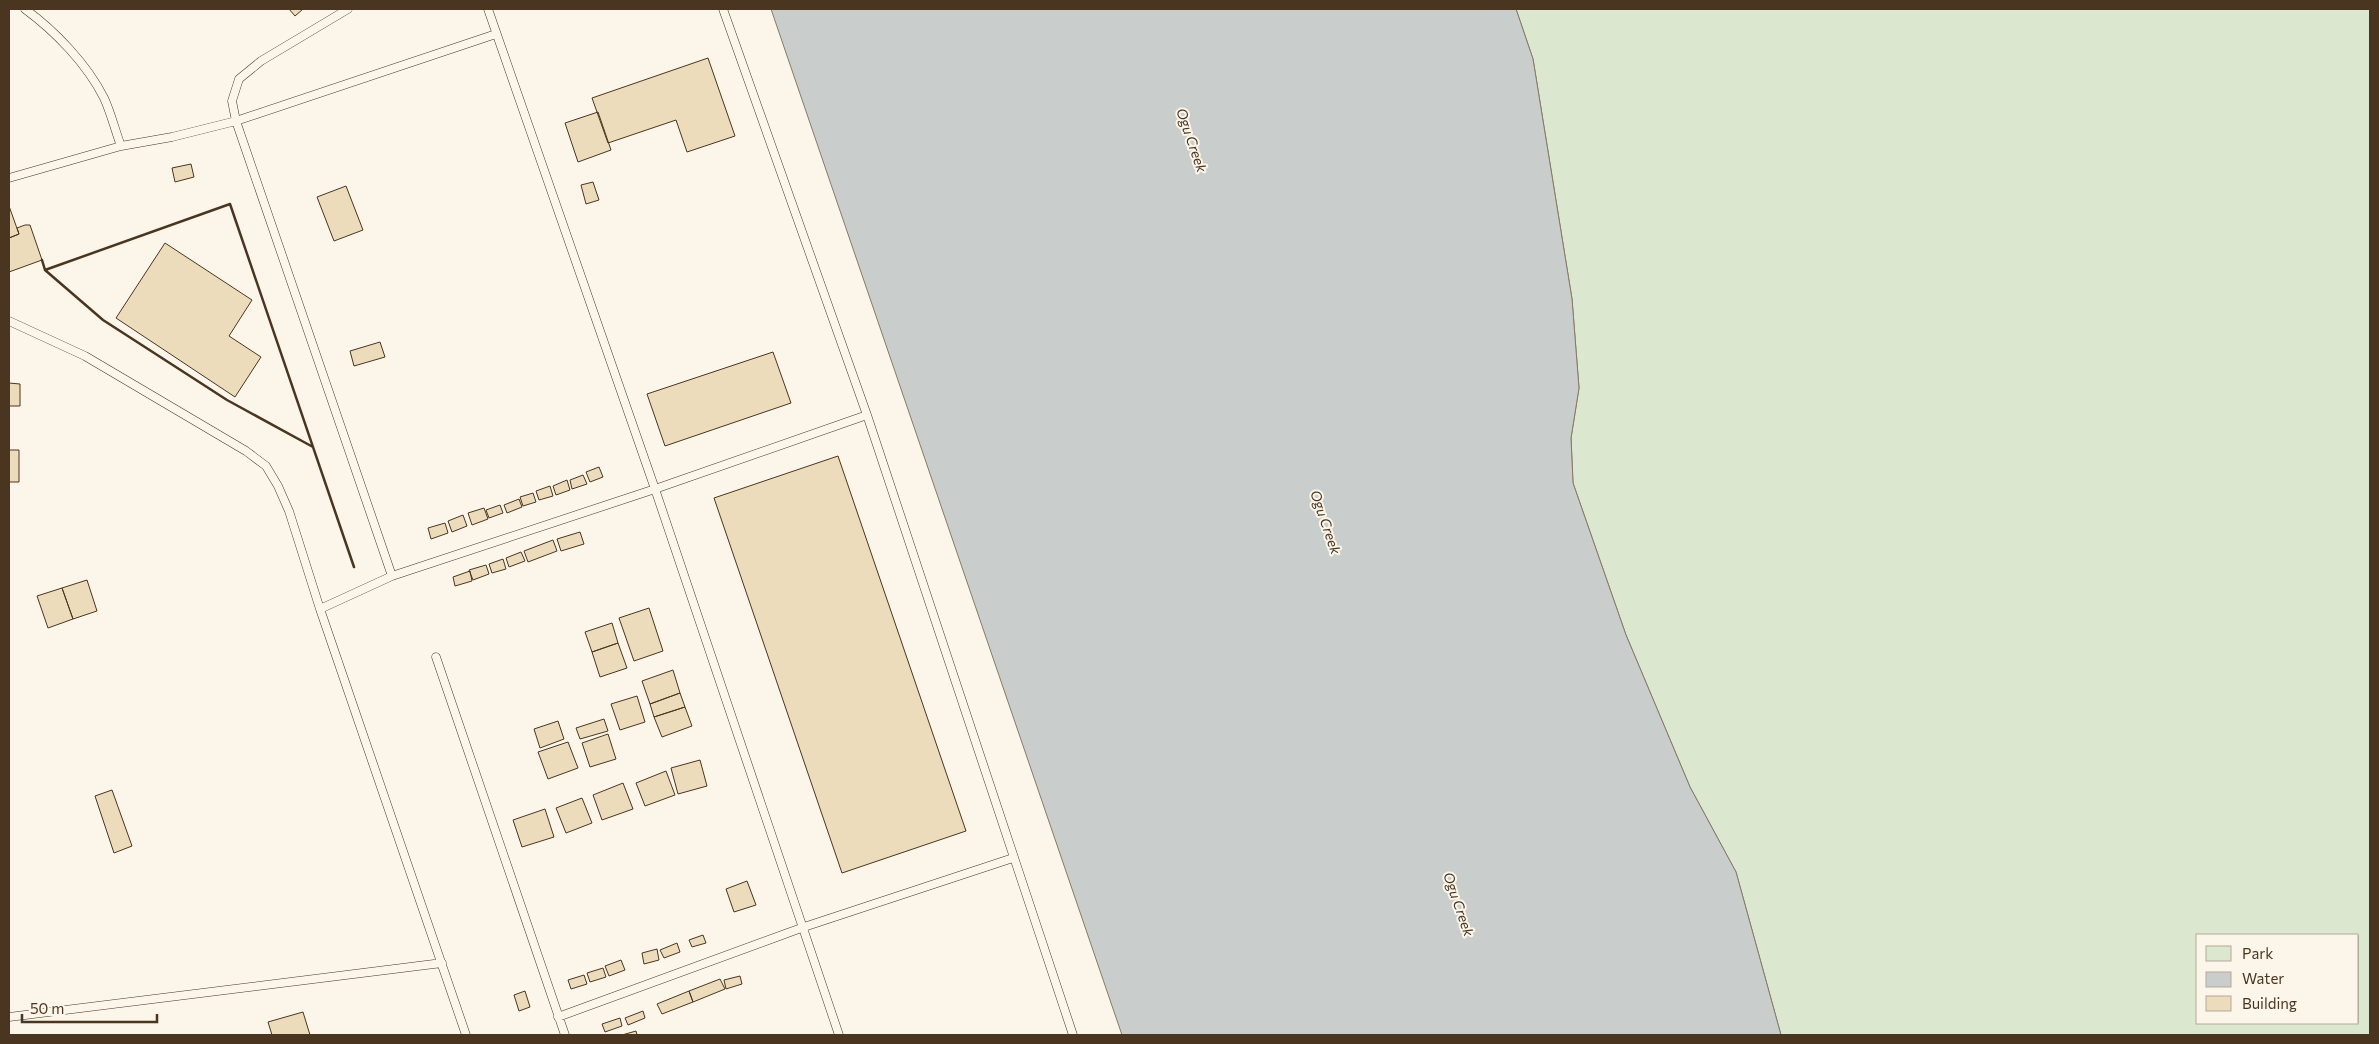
<svg xmlns="http://www.w3.org/2000/svg" width="2379" height="1044" font-family="Commissioner,sans-serif">
<rect width="100%" height="100%" fill="#fbf6e9"/>
<path fill="#dce7d0" stroke="#887966" fill-rule="evenodd" d="M1516 9H2370V1035H1781L1736 872 1690 787 1626 635 1573 483 1571 438 1579 388 1572 299 1533 59ZM2198 935H2358V1023H2198Z"/>
<path fill="#c9cecd" stroke="#887966" d="M771 9H1516L1533 59 1572 299 1579 388 1571 438 1573 483 1626 635 1690 787 1736 872 1781 1035H1122Z"/>
<path fill="#ecdcbc" stroke="#4a3520" d="M289 9H303L295 16Z
M708 58 735 136 687 152 676 120 608 143 592 98Z
M598 112 611 150 578 162 565 123Z
M191 164 194 177 175 182 172 168Z
M593 182 599 200 586 204 581 185Z
M346 186 363 230 334 241 317 197Z
M9 206 19 234 9 238Z
M25 225H30L42 260 9 272V238L19 234 17 228Z
M165 243 252 300 229 336 261 357 235 397 116 318Z
M380 342 385 357 354 366 350 351Z
M773 352 791 403 665 446 647 394Z
M9 383 20 384V406H9Z
M9 450H19V482H9Z
M838 456 966 831 842 873 714 498Z
M599 467 603 477 590 482 586 472Z
M583 475 587 484 572 489 570 480Z
M567 480 570 490 556 495 553 486Z
M550 486 553 496 539 500 536 491Z
M533 493 536 502 523 506 520 497Z
M519 499 522 507 507 513 504 505Z
M500 505 503 513 489 518 486 510Z
M484 508 488 519 472 525 468 513Z
M463 515 467 526 452 532 448 521Z
M445 523 448 533 431 539 428 528Z
M580 532 584 544 561 551 557 539Z
M553 540 557 551 528 562 524 551Z
M521 552 525 561 509 567 506 558Z
M503 559 506 569 492 573 489 564Z
M486 565 489 574 473 580 469 570Z
M470 571 472 581 455 586 453 577Z
M87 580 97 611 73 619 62 588Z
M62 588 73 619 48 628 37 596Z
M649 608 663 651 634 661 619 618Z
M612 623 618 643 592 652 585 632Z
M618 643 627 668 600 677 592 652Z
M673 670 680 693 650 704 642 681Z
M680 693 685 707 654 717 650 704Z
M637 696 645 722 620 730 611 704Z
M685 707 692 726 662 737 654 717Z
M604 719 608 731 580 739 576 728Z
M558 721 564 739 540 748 534 729Z
M608 734 616 759 590 767 582 743Z
M568 742 578 768 548 779 538 752Z
M700 760 707 786 678 794 671 768Z
M666 771 675 795 645 806 636 783Z
M623 783 633 809 602 820 593 795Z
M112 790 132 846 114 853 95 796Z
M582 798 592 823 566 833 556 808Z
M545 809 554 837 522 847 513 820Z
M747 881 756 905 734 912 726 889Z
M703 935 706 943 692 947 689 940Z
M677 943 680 952 664 958 660 950Z
M657 949 659 960 644 964 642 953Z
M621 960 625 970 609 976 605 966Z
M603 968 606 977 590 982 587 973Z
M584 975 587 984 571 989 568 980Z
M740 976 742 984 726 989 724 980Z
M720 979 725 989 693 1002 689 991Z
M525 991 530 1007 519 1011 514 995Z
M689 991 693 1002 662 1014 657 1004Z
M643 1011 645 1018 628 1025 625 1018Z
M303 1012 310 1035H272L268 1022Z
M620 1018 622 1026 605 1032 602 1024Z
M636 1031 637 1035H622Z"/>
<g fill="none" stroke-linecap="round" stroke-linejoin="round">
<defs>
<path id="lane" d="M25 9C55 31 87 64 104 98 111 113 115 130 121 146
M348 9 261 61 239 79 232 101 236 121 392 576
M488 9 655 489 839 1035
M723 9 867 415 1073 1035
M9 178 121 146 172 137 236 121 496 34
M9 321 85 356 246 451 266 466 278 486 289 511 320 609 466 1035
M320 609 392 576 655 489 867 415
M436 657 565 1035
M9 1017 442 963
M558 1017 804 927 1013 858"/>
</defs>
<use href="#lane" stroke="#4a3520" stroke-width="9"/>
<use href="#lane" stroke="#fbf6e9" stroke-width="8"/>
<path stroke="#4a3520" stroke-width="2.5" d="M42 260 45 270 103 320 227 400 313 447
M45 270 230 204 354 567"/>
</g>
<g text-anchor="middle" dominant-baseline="central" stroke-width="4" stroke-linejoin="round" paint-order="stroke">
<g font-size="14" font-style="italic" fill="#4a3520" stroke="#fbf6e9">
<text transform="translate(1192 140) rotate(71)">Ogu Creek</text>
<text transform="translate(1326 522) rotate(71)">Ogu Creek</text>
<text transform="translate(1459 904) rotate(71)">Ogu Creek</text>
</g>
</g>
<rect width="2379" height="1044" fill="none" stroke="#4a3520" stroke-width="20"/>
<rect x="2196" y="934" width="162" height="90" fill="#fbf6e9" stroke="#b4a999"/>
<rect x="2206" y="946" width="25" height="15" fill="#dce7d0" stroke="#b4a999"/>
<text x="2242" y="959" font-size="15" fill="#4a3520">Park</text>
<rect x="2206" y="972" width="25" height="15" fill="#c9cecd" stroke="#b4a999"/>
<text x="2242" y="984" font-size="15" fill="#4a3520">Water</text>
<rect x="2206" y="996" width="25" height="15" fill="#ecdcbc" stroke="#b4a999"/>
<text x="2242" y="1009" font-size="15" fill="#4a3520">Building</text>
<path d="M22 1014v8h135v-8" fill="none" stroke="#4a3520" stroke-width="2.5"/>
<text x="30" y="1014" font-size="15" fill="#4a3520" stroke="#fbf6e9" stroke-width="4" paint-order="stroke">50 m</text>
</svg>
